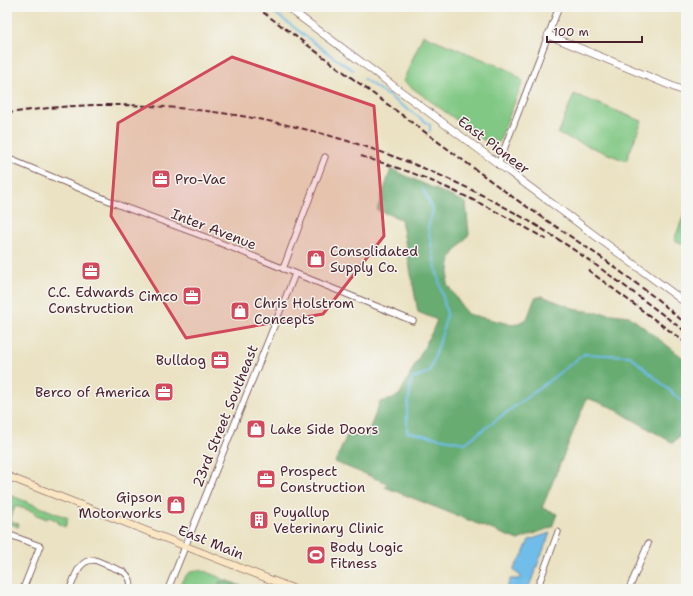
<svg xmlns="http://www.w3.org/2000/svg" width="693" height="596" font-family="'Shantell Sans',sans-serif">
<rect width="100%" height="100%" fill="#f6f6f2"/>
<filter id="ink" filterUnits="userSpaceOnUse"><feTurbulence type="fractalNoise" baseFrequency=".025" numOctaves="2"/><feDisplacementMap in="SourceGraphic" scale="8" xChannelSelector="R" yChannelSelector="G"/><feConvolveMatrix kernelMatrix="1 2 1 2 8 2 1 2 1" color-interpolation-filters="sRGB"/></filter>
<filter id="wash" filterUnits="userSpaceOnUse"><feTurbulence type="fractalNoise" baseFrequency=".012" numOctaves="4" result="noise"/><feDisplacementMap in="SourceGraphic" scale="16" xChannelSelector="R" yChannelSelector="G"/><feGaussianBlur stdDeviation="0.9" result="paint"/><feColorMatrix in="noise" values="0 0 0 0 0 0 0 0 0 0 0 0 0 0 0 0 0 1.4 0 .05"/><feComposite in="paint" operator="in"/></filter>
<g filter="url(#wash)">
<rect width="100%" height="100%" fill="#eae2c2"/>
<path fill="#81c884" stroke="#667458" d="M423 35 509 70 523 81 499 142 492 146 403 81Z
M574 94 642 121 626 161 558 134Z
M686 210V217L683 218 686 226V245L674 240Z
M7 494 68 518 65 527 58 523V521L49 517 47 519 34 514 35 512 15 506 10 521 19 524 18 527 7 522Z
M196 570C211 571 225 580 236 589H177C182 581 186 572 196 570Z"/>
<path fill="#68ac72" stroke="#59664e" d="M391 169 466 203 469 234 451 257 447 284 467 314 514 325 527 319 535 298 542 296 578 310 629 316 686 360V426L680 435 673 443 611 407 587 398 542 508 557 514 552 527 518 540 385 487 387 483 335 462 349 431 366 438 380 402 393 399 400 394 432 332 437 320 418 312 401 219 377 210Z
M226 580 249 589H220L219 582Z"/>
<path fill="#70bdea" stroke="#5d6e8a" d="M550 533 528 589H508L507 588 510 579H519L520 578V575L515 572 514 568 522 556 529 540Z"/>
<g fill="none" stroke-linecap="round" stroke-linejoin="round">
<path stroke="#70bdea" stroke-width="2" d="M267 7 333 57 353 70
M364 79 430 125V131
M423 189 433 210 428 228 436 269 447 314 440 341 430 371 412 379 407 410V432L465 443 541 387 584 354 630 356 683 402H686"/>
</g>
</g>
<g filter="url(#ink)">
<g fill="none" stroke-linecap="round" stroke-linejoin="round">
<defs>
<path id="minor" d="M7 158 124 207 208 238 413 321
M498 165 559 7
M283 269 325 157
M7 534 40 546 23 589
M70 589C75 576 79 559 95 560L124 572C130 577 132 582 130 589
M168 589 295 274
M537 589 558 532
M629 589 648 544"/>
<path id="tertiary" d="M287 7 686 303
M548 35 686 92"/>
<path id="secondary" d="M7 476 294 589"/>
</defs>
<use href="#minor" stroke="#623c42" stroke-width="7"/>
<use href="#tertiary" stroke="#623c42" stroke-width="8"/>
<use href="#secondary" stroke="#623c42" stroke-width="8"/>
<use href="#minor" stroke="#fff" stroke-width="5.5"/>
<use href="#tertiary" stroke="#fff" stroke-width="7"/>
<use href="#secondary" stroke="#fbe6c3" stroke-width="7"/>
<path stroke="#4a1f2b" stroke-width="2" stroke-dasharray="6 3" stroke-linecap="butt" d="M256 7 514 198 605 260 657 299 686 324
M7 113C39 109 71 105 103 105 252 104 401 145 529 221 584 254 635 294 686 332
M361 156C382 163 403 169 422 177 466 195 508 217 549 241
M588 270 686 343"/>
</g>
</g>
<path fill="#d1495b" fill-opacity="0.2" stroke="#d1495b" stroke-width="3" stroke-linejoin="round" d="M232 57 374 106 384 236 323 314 186 338 111 216 118 123Z"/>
<defs>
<symbol id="office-square" viewBox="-11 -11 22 22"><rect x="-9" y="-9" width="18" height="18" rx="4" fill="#d1495b" stroke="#f6f6f2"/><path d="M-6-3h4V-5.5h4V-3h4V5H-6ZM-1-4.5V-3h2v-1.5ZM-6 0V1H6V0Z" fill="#fff"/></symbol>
<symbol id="shop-square" viewBox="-11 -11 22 22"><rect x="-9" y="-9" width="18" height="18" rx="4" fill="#d1495b" stroke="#f6f6f2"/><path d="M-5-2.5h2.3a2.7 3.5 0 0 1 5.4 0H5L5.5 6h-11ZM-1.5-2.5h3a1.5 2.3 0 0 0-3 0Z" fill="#fff"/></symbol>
<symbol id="building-square" viewBox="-11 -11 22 22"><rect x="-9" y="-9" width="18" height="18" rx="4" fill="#d1495b" stroke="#f6f6f2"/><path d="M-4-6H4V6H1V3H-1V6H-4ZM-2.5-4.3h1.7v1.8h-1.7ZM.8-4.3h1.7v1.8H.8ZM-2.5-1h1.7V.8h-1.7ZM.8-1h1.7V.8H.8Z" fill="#fff"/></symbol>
<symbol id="stadium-square" viewBox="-11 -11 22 22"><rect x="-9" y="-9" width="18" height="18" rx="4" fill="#d1495b" stroke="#f6f6f2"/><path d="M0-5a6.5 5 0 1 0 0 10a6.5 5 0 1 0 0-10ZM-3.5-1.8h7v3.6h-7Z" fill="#fff"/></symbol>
</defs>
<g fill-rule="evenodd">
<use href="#office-square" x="150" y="168" width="22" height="22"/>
<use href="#shop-square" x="305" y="248" width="22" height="22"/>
<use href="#office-square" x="80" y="260" width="22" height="22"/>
<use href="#office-square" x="181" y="285" width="22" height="22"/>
<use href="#shop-square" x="229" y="300" width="22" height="22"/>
<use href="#office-square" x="209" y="349" width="22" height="22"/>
<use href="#office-square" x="153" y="381" width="22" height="22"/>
<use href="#shop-square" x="245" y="418" width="22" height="22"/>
<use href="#office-square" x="255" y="468" width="22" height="22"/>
<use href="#shop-square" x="165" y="494" width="22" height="22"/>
<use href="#building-square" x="248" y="509" width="22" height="22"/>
<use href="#stadium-square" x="305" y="544" width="22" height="22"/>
</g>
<g text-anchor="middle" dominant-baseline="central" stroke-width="3" stroke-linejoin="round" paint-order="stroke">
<g font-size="14" fill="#4a1f2b" stroke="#f6f6f2">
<text transform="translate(494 145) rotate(37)">East Pioneer</text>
<text transform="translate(214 229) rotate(21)">Inter Avenue</text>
<text transform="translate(225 416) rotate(-68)">23rd Street Southeast</text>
<text transform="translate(211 542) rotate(22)">East Main</text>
</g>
<g font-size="14" fill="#4a1f2b" stroke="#f6f6f2" text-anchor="start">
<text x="175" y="179">Pro-Vac</text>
<text x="330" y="251">Consolidated<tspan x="330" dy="16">Supply Co.</tspan></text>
<text x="91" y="292" text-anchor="middle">C.C. Edwards<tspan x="91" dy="16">Construction</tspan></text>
<text x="178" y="296" text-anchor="end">Cimco</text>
<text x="254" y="303">Chris Holstrom<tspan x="254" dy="16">Concepts</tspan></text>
<text x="206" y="360" text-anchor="end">Bulldog</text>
<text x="150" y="392" text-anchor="end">Berco of America</text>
<text x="270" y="429">Lake Side Doors</text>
<text x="280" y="471">Prospect<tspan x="280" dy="16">Construction</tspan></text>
<text x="162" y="497" text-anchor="end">Gipson<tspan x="162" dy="16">Motorworks</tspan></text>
<text x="273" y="512">Puyallup<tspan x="273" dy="16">Veterinary Clinic</tspan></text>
<text x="330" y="547">Body Logic<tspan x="330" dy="16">Fitness</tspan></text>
</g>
</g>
<rect width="693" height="596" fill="none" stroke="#f6f6f2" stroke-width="24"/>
<path d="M547 36v6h95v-6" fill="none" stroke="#4a1f2b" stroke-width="2"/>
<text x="553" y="36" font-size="12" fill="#4a1f2b" stroke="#f6f6f2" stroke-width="3" paint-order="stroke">100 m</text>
</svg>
